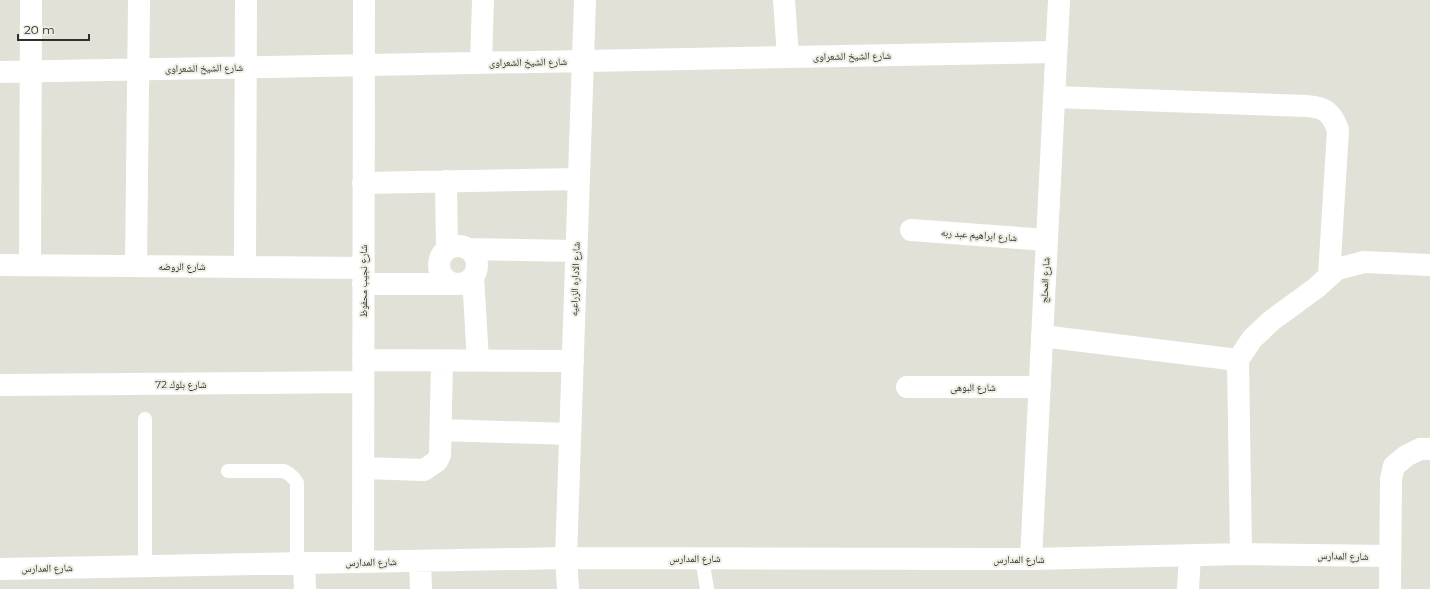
<svg xmlns="http://www.w3.org/2000/svg" width="1430" height="589" font-family="Montserrat,'Noto Naskh Arabic',sans-serif">
<rect width="100%" height="100%" fill="#e1e1d7"/>
<g fill="none" stroke-linecap="round" stroke-linejoin="round">
<path stroke="#fff" stroke-width="14" d="M145 419V566
M228 471H284C290 474 294 477 297 483V563
M702 558 707 589"/>
<path stroke="#fff" stroke-width="22" d="M784 0 788 57
M481 63 483 0
M0 72 1056 52
M1054 97 1307 106C1325 107 1332 113 1338 130L1329 276
M446 181 447 249
M363 183 579 179
M911 230 1047 240
M439 265a19 19 0 1 1 38 0a19 19 0 1 1-38 0Z
M468 249 576 251
M0 265 363 268
M30 265 31 0
M136 266 139 0
M245 267 246 0
M473 276 478 361
M363 284H453
M1042 336 1238 360
M363 360 573 361
M0 385 363 382
M907 387H1040
M441 430 570 434
M363 468 424 470 437 461 440 455 442 361
M1241 554 1238 360 1252 339 1271 321 1316 288 1337 269 1364 262 1430 265
M1031 559 1059 0
M420 561 421 589
M363 562 364 0
M304 563 305 589
M0 569 566 558 1031 559 1241 554 1390 556
M568 589 566 558 585 0
M1188 589 1190 556
M1390 589 1391 479 1394 466 1406 456 1420 449H1430"/>
</g>
<g text-anchor="middle" dominant-baseline="central" stroke-width="4" stroke-linejoin="round" paint-order="stroke">
<g font-size="10" fill="#2e2e2b" stroke="#eeeee4">
<text transform="translate(852 56) rotate(-1)">شارع الشيخ الشعراوى</text>
<text transform="translate(528 62) rotate(-1)">شارع الشيخ الشعراوى</text>
<text transform="translate(204 68) rotate(-1)">شارع الشيخ الشعراوى</text>
<text transform="translate(979 235) rotate(4)">شارع ابراهيم عبد ربه</text>
<text x="182" y="266">شارع الروضه</text>
<text transform="translate(575 279) rotate(-88)">شارع الاداره الزراعيه</text>
<text transform="translate(1045 280) rotate(-87)">شارع المحلج</text>
<text transform="translate(363 281) rotate(-90)">شارع نجيب محفوظ</text>
<text x="181" y="384">شارع بلوك 72</text>
<text x="973" y="387">شارع البوهى</text>
<text transform="translate(1343 556) rotate(1)">شارع المدارس</text>
<text x="695" y="558">شارع المدارس</text>
<text x="1019" y="559">شارع المدارس</text>
<text transform="translate(371 562) rotate(-1)">شارع المدارس</text>
<text transform="translate(47 568) rotate(-1)">شارع المدارس</text>
</g>
</g>
<path d="M18 34v6h71v-6" fill="none" stroke="#2e2e2b" stroke-width="2"/>
<text x="24" y="34" font-size="12" fill="#2e2e2b" stroke="#eeeee4" stroke-width="3" paint-order="stroke">20 m</text>
</svg>
